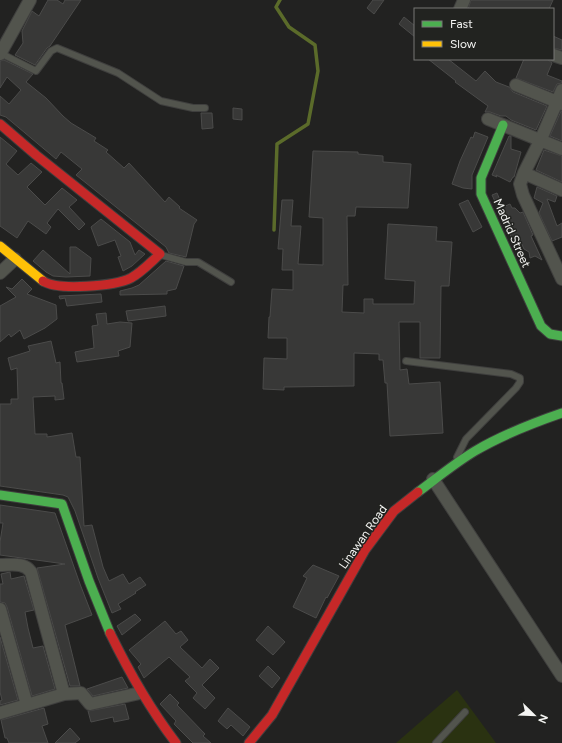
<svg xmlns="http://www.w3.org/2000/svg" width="562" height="743" font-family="Figtree,sans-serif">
<rect width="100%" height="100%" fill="#222221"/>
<path fill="#2a3211" d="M457 690 496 743H396Z"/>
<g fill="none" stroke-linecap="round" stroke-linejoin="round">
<path stroke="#5b6b2a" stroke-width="3.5" d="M274 230 277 144 308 124 318 71 315 45 289 27 276 7 280 0"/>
</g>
<path fill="#383837" stroke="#4b4b4a" d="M48 0H57L63 4 65 0H81L50 46 47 48 35 65 15 55 23 43 22 31 32 11 39 16Z
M373 0H384L374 14 367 8Z
M471 0H553L549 9H468Z
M404 17 415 26V37L399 24Z
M553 36 562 40V50L553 48Z
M428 59H448L476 81 485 71 496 82 509 87 513 92 547 106 536 130 511 120 506 116H501L490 112H485L488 106 455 82 456 81Z
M524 59H547L552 63 547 75 562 81V83L557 84 553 92 516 78Z
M4 60 33 74 26 82 46 98 63 116 71 123 96 138 94 141 108 150 106 152 124 168 129 163 165 202 169 197 180 207 179 208 197 220 194 224 186 257 169 253 166 247 76 175 82 169 61 152 56 159 6 117 0 115V96L9 104 21 90 7 77 0 88V61Z
M233 108 242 109V120L233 119Z
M561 111H562V141L550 136Z
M201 113H212L213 128 202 129Z
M475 132 488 137 472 175V189L463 188 452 184 460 161 471 137 473 138Z
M509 136H511V149L521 152 514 177H513L510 182 496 175 497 177 492 175Z
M0 137 17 151 6 164 18 175 31 163 42 172 27 187 45 205 62 188 77 200 69 207 85 224 79 230 58 209 47 223 51 227 46 234 28 221 17 238 0 226Z
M544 150 562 156V182L536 170Z
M313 151 358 152V154L383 156V162L411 164 408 208 356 207 355 216H347L348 285H343L342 312 364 313V299H373V304H414L415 281 385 279 388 224 437 227 436 241 452 242 449 286H441L440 358H420V322H399L400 370 407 369 409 384 440 382 443 433 390 436 387 383H385L383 360H379V354L354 353V386L284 387V390L263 389 264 358 287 359V338H268L269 317H270L272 289 293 290V270H282L283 249H278L282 200H293L291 226H301L298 264 323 265V218L309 217Z
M537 187 557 196 555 202 547 199 557 226 562 223V237L552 241 539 213 543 203 534 198Z
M497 193 503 207 510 204 512 208H515L520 213 523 212 533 235 531 236 542 260 535 256 530 258 529 252 524 249 519 238 513 241 492 195Z
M468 200 482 227 473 232 459 204Z
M101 219 130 242 135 255 139 250 145 254 132 266 123 271 118 257 121 256 115 240 98 246 91 227Z
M70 247H76L91 258 90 276 66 277 53 276 46 272 33 261 43 250 70 274Z
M166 261 184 266 176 289 167 291V294L120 295V291L132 288 139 285Z
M22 279 32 289 27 294 56 305 57 319 45 328 24 339 20 330 11 337 9 334 0 342V306L16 297 6 287 12 289Z
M101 294 102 302 67 306 65 298 60 299 59 296Z
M165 306 166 316 128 321 126 311Z
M106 313 107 324 120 322 132 323 130 347 118 351 119 356 77 362 75 352 94 348 92 326 98 325 96 314Z
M51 341 56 363 60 362 61 383H62L64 399 55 400V396L33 397 35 434H47V437L72 433 76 457H80L84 526 92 525 103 567 109 581 123 574 129 584 140 577 146 585 135 592 136 593 118 604 121 609 112 613 98 578 75 511 68 497 63 495 0 486V404H11V399H18L17 368 11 370 8 358 30 351 28 346Z
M0 505 55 513 80 584 92 615 65 625 80 686H70L37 568 65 564 0 555V542L3 523H0Z
M313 565 339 576 327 598 326 597 316 618 293 607 307 578 303 576Z
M10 572 11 579 24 576 34 610 25 612 28 628 33 648 43 646 55 689 32 696 7 607 5 603 0 602V584H3L1 574Z
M135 614 141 620 122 635 117 626Z
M165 621 176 634 181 631 188 640 180 647 202 668 210 659 219 668 202 685 215 698 205 709 193 698 197 693 185 681 190 677 169 657 144 678 138 667 141 664 129 650Z
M268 626 285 642 273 655 256 640Z
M0 637 18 700 0 705V701L2 700 0 692Z
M268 666 280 678 272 688 259 676Z
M122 677 128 688 93 696 87 689Z
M170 694 179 703 177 705 205 734 203 736 211 743H193L174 724 176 721 160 704Z
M125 704 129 719 114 722 113 717 91 722 88 711Z
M44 708 48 724 42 726 48 743H9L7 738H5L1 720Z
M228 708 250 727 243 736 231 725 227 729 218 721Z
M70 728 80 739 75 743H55Z"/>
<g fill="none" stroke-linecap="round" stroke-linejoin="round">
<defs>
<path id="lane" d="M0 53 36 71 51 51 57 48 118 73 161 101 193 108H205
M161 255 186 262H198L231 282
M406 361 511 374 520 378V382L516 388 466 439 457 457
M436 743 465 712"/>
<path id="street" d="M460 9 464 0
M0 54 30 0
M553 55 562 58
M516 85 562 104
M562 90 541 139 524 173 520 184 523 195 562 279
M488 119 562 149
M524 173 562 190
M0 273 15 259
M433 479 562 676
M0 565C11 565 24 562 31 572L64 694
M0 609 27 705
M0 713 64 694 81 693 90 704 140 693"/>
<path id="fast" d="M503 125 481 178V194L541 326 550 334 562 336
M418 492C437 478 455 463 475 451 502 435 533 423 562 413
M0 495 62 504 89 581 110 633"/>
<path id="slow" d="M0 246 43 281"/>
<path id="jam" d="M0 124 36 155 160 254C151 262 142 272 131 278 115 286 58 291 43 281
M110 633C129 672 150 709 176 743
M249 743 272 715 365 550 394 511 418 492"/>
</defs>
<use href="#lane" stroke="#3f3f3e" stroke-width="8"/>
<use href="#street" stroke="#3f3f3e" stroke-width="14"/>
<use href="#fast" stroke="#3f3f3e" stroke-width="11"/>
<use href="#slow" stroke="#3f3f3e" stroke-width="11"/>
<use href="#jam" stroke="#3f3f3e" stroke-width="11"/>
<use href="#lane" stroke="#52544d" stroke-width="6"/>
<use href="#street" stroke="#52544d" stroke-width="12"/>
<use href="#fast" stroke="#4caf50" stroke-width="9"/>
<use href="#slow" stroke="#ffc107" stroke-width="9"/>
<use href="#jam" stroke="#c62828" stroke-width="9"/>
</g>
<g text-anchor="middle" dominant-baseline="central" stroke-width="3" stroke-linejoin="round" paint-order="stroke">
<g font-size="12" fill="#f4f4f2" stroke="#222320">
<text transform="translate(512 233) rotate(66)">Madrid Street</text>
<text transform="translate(363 537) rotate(-55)">Linawan Road</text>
</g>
</g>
<rect x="414" y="8" width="140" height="52" fill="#222320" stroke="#767774"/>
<rect x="422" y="21" width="20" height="6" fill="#4caf50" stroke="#767774"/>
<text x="450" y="28" font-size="12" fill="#f4f4f2">Fast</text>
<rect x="422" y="41" width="20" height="6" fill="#ffc107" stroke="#767774"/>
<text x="450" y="48" font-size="12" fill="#f4f4f2">Slow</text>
<g transform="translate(534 715) rotate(113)" stroke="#222320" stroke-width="3" paint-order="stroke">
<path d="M0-3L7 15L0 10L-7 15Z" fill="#f4f4f2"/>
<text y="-6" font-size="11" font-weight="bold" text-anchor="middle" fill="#f4f4f2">N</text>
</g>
</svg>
